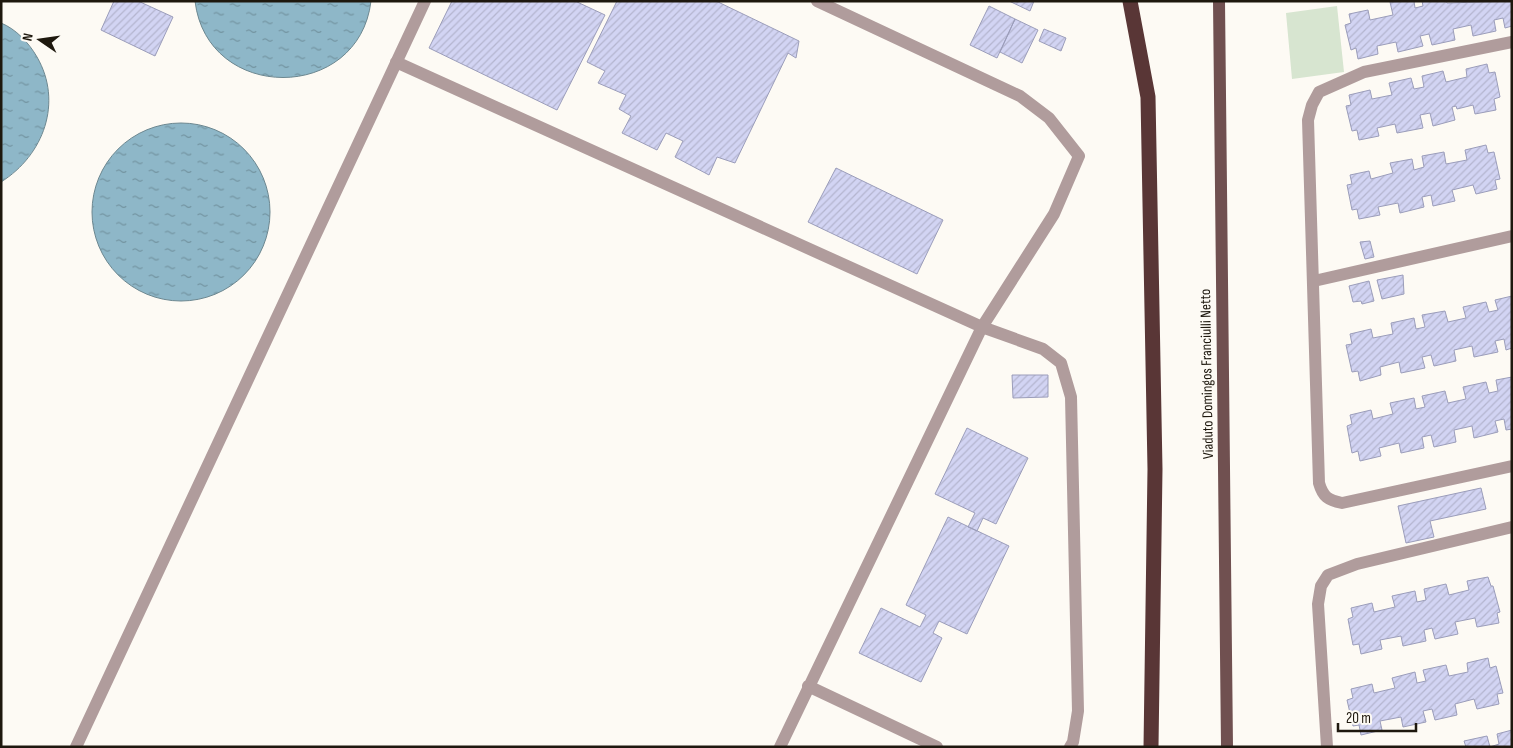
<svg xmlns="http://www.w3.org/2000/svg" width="1513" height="748" font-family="'Sofia Sans Condensed',sans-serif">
<defs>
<pattern id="water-ripples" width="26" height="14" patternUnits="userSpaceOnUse" patternTransform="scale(1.25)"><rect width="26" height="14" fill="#8eb7c8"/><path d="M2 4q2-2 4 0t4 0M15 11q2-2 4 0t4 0" fill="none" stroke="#7394a1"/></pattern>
<pattern id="building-hatch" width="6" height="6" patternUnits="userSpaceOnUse" patternTransform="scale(1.25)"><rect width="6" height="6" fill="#d2d4f3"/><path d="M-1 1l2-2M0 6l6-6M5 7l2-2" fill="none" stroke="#b4b5cf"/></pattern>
</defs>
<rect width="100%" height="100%" fill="#fdfaf4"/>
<path fill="#d7e5d0" d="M1337 6 1344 72 1292 79 1286 13Z"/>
<path fill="url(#water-ripples)" stroke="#6c8790" d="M195 1H371C359 103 207 103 195 1Z
M1 23C16 29 29 43 37 57 63 102 44 155 1 182Z
M92 212a89 89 0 1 1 178 0a89 89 0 1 1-178 0Z"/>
<path fill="url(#building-hatch)" stroke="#9b9dba" d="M114 1H138L173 17 155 56 101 30Z
M452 1H575L605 15 557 110 429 48Z
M617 1H716L799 41 796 58 788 53 735 163 717 157 709 175 675 157 683 141 666 133 657 150 622 133 631 116 619 109 626 95 598 83 605 71 587 62Z
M1009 1H1034L1030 11Z
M1414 1 1415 8 1423 6 1422 1H1446L1447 3 1512 1V26L1505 28 1503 18 1494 20 1496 31 1473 36 1471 25 1453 29 1455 40 1432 45 1429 34 1420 36 1423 46 1398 52 1396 42 1377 46 1378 54 1358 59 1356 48 1351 50 1345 25 1351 23 1349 14 1368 10 1370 20 1393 15 1390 2Z
M989 6 1015 19 997 58 970 45Z
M1015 19 1038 30 1022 63 1000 52Z
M1044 29 1066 38 1061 51 1039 41Z
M1487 64 1489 73 1495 72 1500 97 1494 99 1496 110 1475 114 1473 105 1457 109 1456 106 1452 107 1455 120 1433 126 1430 113 1420 115 1423 128 1397 133 1395 124 1377 128 1379 136 1359 140 1357 130 1352 131 1346 106 1351 105 1349 95 1370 90 1372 99 1392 95 1389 83 1411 78 1414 89 1424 87 1422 76 1443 71 1446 82 1467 77 1466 69Z
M1486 145 1488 153 1494 152 1500 179 1495 180 1497 189 1476 194 1473 185 1452 190 1455 201 1433 206 1431 195 1422 197 1424 207 1400 213 1398 203 1378 207 1380 215 1359 219 1357 209 1352 210 1347 185 1352 184 1350 175 1369 171 1371 179 1393 173 1390 163 1412 159 1414 170 1424 167 1422 156 1444 152 1446 164 1467 160 1465 150Z
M836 168 943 220 917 274 808 222Z
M1370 241 1374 257 1365 259 1360 242Z
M1403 275 1404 294 1382 299 1377 280Z
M1369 281 1374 301 1362 304 1361 301 1353 302 1349 286Z
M1512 296V348L1506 350 1504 339 1495 341 1498 352 1474 357 1472 346 1454 350 1456 361 1434 366 1431 355 1422 357 1425 368 1401 373 1399 362 1380 367 1381 375 1360 381 1358 371 1352 372 1346 345 1352 344 1350 334 1371 329 1373 338 1393 334 1391 323 1414 318 1416 329 1425 327 1422 315 1445 311 1448 322 1466 318 1463 307 1486 302 1489 312 1498 310 1495 300Z
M1012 375H1048V397L1013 398Z
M1512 377V429L1506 430 1504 419 1495 421 1498 432 1474 438 1472 426 1454 430 1456 442 1434 447 1431 435 1422 437 1424 448 1401 453 1399 443 1379 448 1381 456 1360 461 1358 451 1352 453 1347 426 1352 424 1350 415 1371 410 1373 419 1393 414 1390 403 1414 398 1416 409 1425 407 1422 396 1445 391 1448 403 1466 399 1463 387 1486 382 1489 393 1498 391 1496 380Z
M967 428 1028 458 996 524 983 518 977 531 968 527 975 513 935 494Z
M1481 488 1486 509 1430 521 1434 537 1406 543 1398 506Z
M948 517 1009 546 967 634 939 621 933 633 942 638 921 682 859 653 881 608 920 627 926 615 906 605Z
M1488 577 1491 586H1493L1500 612 1497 613 1499 623 1477 627 1475 618 1455 622 1458 634 1435 639 1432 628 1424 630 1426 641 1403 646 1401 636 1380 640 1382 649 1361 654 1359 644 1353 645 1348 619 1353 617 1351 608 1372 603 1374 612 1395 607 1392 596 1415 591 1417 602 1426 600 1424 589 1446 584 1449 595 1469 590 1467 581Z
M1488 658 1490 668 1496 666 1503 693 1497 694 1499 704 1477 709 1474 699 1455 704 1457 715 1435 720 1432 709 1423 711 1426 722 1403 727 1401 717 1380 721 1382 730 1361 735 1359 725 1353 726 1347 700 1353 698 1351 689 1372 684 1374 693 1395 688 1392 678 1415 672 1417 683 1426 681 1423 670 1446 665 1449 676 1468 672 1467 663Z
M1512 730V747H1466L1464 741 1487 736 1490 747 1499 744 1497 734Z"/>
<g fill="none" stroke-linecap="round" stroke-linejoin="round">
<path stroke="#b09c9c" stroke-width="12" d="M1512 42 1364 72 1319 92 1312 105 1308 120 1319 483C1323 497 1328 500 1342 503L1512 466
M396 62 982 327 1043 349 1061 363 1071 397 1078 711 1073 742 1070 747
M1314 281 1512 236
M808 686 937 747
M76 747 425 1
M780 747 982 327 1054 214 1079 156 1049 118 1020 96 817 1
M1327 747 1318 604 1321 586 1328 575 1357 564 1512 527"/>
<path stroke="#705050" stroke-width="12" d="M1219 1 1227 747"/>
<path stroke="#593636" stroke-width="15" d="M1130 1 1148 97 1155 469 1151 747"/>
</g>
<g text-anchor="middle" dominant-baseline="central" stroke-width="4" stroke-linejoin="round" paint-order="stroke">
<g font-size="15" fill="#1e180e" stroke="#fdfaf4">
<text transform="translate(1207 374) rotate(-91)">Viaduto Domingos Franciulli Netto</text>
</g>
</g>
<rect width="1513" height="748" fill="none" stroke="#1e180e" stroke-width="5"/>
<g transform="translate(40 40) rotate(283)" stroke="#fdfaf4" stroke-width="4" paint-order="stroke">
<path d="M0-4L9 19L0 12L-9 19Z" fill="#1e180e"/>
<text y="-8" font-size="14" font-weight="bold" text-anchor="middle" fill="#1e180e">N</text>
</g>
<path d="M1338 723v8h78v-8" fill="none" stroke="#1e180e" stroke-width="2.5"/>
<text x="1346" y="723" font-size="15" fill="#1e180e" stroke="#fdfaf4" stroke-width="4" paint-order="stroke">20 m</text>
</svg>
